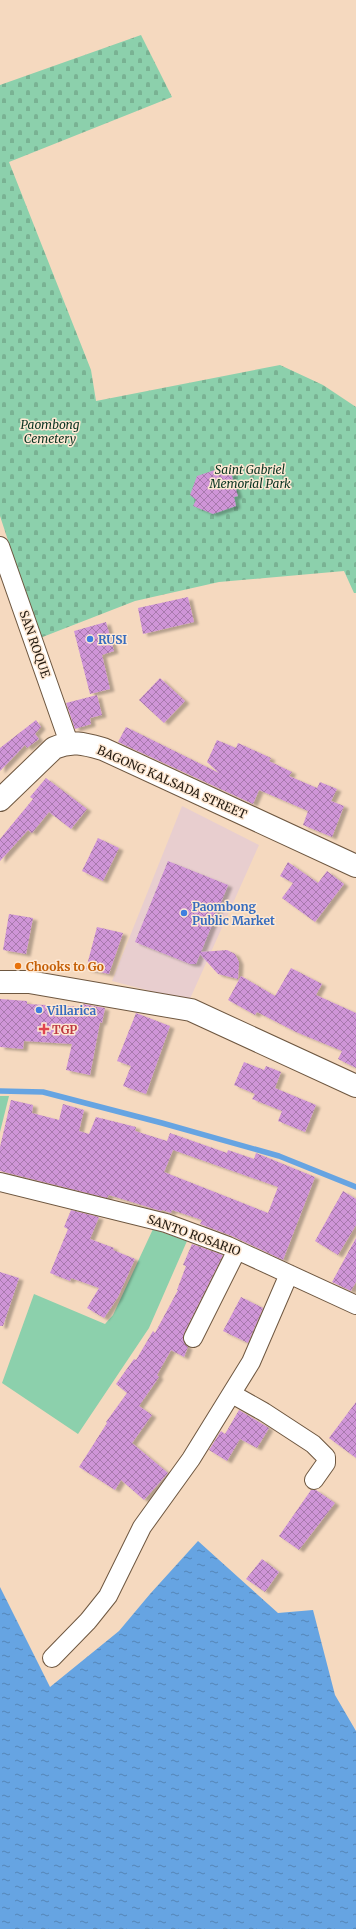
<svg xmlns="http://www.w3.org/2000/svg" width="356" height="1929" font-family="Merriweather,serif">
<defs>
<pattern id="cemetery-stones" width="16" height="16" patternUnits="userSpaceOnUse"><rect width="16" height="16" fill="#8cd0ac"/><path d="M2 7V4a2 2 0 0 1 4 0v3zM10 15v-3a2 2 0 0 1 4 0v3z" fill="#79b293"/></pattern>
<pattern id="water-ripples" width="26" height="14" patternUnits="userSpaceOnUse"><rect width="26" height="14" fill="#66a4e2"/><path d="M2 4q2-2 4 0t4 0M15 11q2-2 4 0t4 0" fill="none" stroke="#5485b6"/></pattern>
<pattern id="building-cross-hatch" width="8" height="8" patternUnits="userSpaceOnUse"><rect width="8" height="8" fill="#cf95d7"/><path d="M0 0l8 8M0 8l8-8" fill="none" stroke="#a879ad"/></pattern>
<filter id="shadow"><feDropShadow dx="4.5" dy="2.5" stdDeviation="1" flood-color="#0004"/></filter>
</defs>
<rect width="100%" height="100%" fill="#f5d9bf"/>
<path fill="#e8cecf" d="M182 806 259 845 189 1001 112 981Z"/>
<path fill="#8cd0ac" d="M0 1096H9L0 1132Z
M153 1229 187 1241 149 1328 78 1434 2 1383 34 1294 105 1324 113 1315Z"/>
<path fill="url(#cemetery-stones)" d="M141 35 172 97 9 162 91 370 96 401 280 365 323 385 356 407V593H354L344 571 219 582 135 601 40 638 0 516V85Z"/>
<path fill="url(#water-ripples)" d="M198 1541 278 1613 313 1610 335 1695 356 1731V1929H0V1587L50 1687 119 1631 150 1594Z"/>
<g fill="none" stroke-linecap="round" stroke-linejoin="round">
<path stroke="#66a4e2" stroke-width="5.5" d="M0 1091 43 1092 162 1123 279 1156 356 1187"/>
</g>
<path fill="url(#building-cross-hatch)" fill-rule="evenodd" filter="url(#shadow)" d="M224 467 227 473H231L238 496 234 497 236 506 213 514 193 506 196 500 190 495 197 476Z
M188 597 194 622 143 634 138 608Z
M106 622 114 651 102 655 110 689 90 694 74 631Z
M160 678 185 701 164 723 139 700Z
M97 695 102 715 90 718 91 724 75 729 66 703Z
M36 720 41 727 35 734 39 739 27 748 25 745 0 771V748Z
M126 727 219 773 207 762 217 740 236 748 238 743 271 758 269 761 292 772 289 776 317 788 320 782 337 789 331 801 344 806 332 837 303 825 308 811 259 790 253 804 118 742Z
M46 778 87 809 71 829 49 812 32 833 28 830 0 861V839L33 799 30 797Z
M98 838 119 848 103 881 82 871Z
M168 861 228 885 201 952 227 950 235 954 239 962 238 979 218 974 200 954 196 964H190L135 942Z
M288 862 318 883 327 871 344 884 315 922 282 898 293 883 280 876Z
M9 914 33 918 26 954 3 950Z
M97 927 123 933 109 974 86 969Z
M291 968 322 984 316 995 356 1013V1068L338 1059 342 1051 296 1032 257 1012 255 1015 228 1000 241 976 275 996Z
M0 999 27 1001V1004L83 1007V1004L105 1008 102 1023 100 1022 90 1075 66 1070 72 1044 24 1041 23 1049 0 1047Z
M136 1013 170 1026 146 1094 123 1086 131 1066 117 1061Z
M244 1062 264 1070 266 1066 281 1072 275 1088 316 1105 305 1132 278 1121 282 1111 252 1099 255 1094 234 1085Z
M11 1100 33 1105 32 1113 59 1120 63 1104 84 1110 79 1131 89 1134 96 1117 136 1127 135 1131 167 1141 170 1133 227 1153 228 1150 254 1159 256 1153 315 1177 283 1260 232 1236 200 1224 202 1220 172 1210 171 1213 162 1210 161 1211 109 1195 107 1198 0 1171V1147ZM173 1150 278 1187 268 1213 164 1172Z
M343 1191 356 1199V1225L338 1255 315 1241Z
M71 1210 99 1217 90 1239 114 1248 113 1250 135 1259 118 1297 104 1318 87 1308 99 1288 71 1278 70 1281 50 1273 68 1229 64 1227Z
M356 1238V1282L351 1291 332 1282Z
M192 1244 223 1255 184 1333V1343L188 1347 184 1357 171 1350 157 1375 159 1377 139 1406 152 1415 132 1443 168 1473 144 1500 121 1480 115 1490 79 1467 107 1423 106 1422 127 1393 116 1384 134 1359 136 1360 153 1331 155 1333 178 1290H177L186 1266 183 1265Z
M0 1272 19 1278 3 1326H0Z
M241 1297 263 1308 248 1343 223 1331Z
M356 1402V1458L329 1438Z
M239 1410 269 1428 257 1448 240 1439 227 1461 209 1450 221 1431 225 1434Z
M311 1490H316L335 1503 299 1550 279 1536Z
M262 1559 279 1572 265 1592 246 1579Z"/>
<g fill="none" stroke-linecap="round" stroke-linejoin="round">
<defs>
<path id="street" d="M0 546 69 743
M0 1182 166 1223 228 1246 356 1305
M193 1338 237 1250
M232 1394 264 1412 313 1444 326 1457V1463L314 1480
M52 1658 88 1621 108 1596 142 1527 191 1459 251 1362 289 1274"/>
<path id="secondary" d="M0 800 54 748C72 740 85 744 103 749L356 866
M0 982H29L191 1010 356 1086"/>
</defs>
<use href="#street" stroke="#6e5740" stroke-width="20"/>
<use href="#secondary" stroke="#6e5740" stroke-width="24"/>
<use href="#street" stroke="#fff" stroke-width="18"/>
<use href="#secondary" stroke="#fff" stroke-width="22"/>
</g>
<g fill="#3f7fe0" stroke="#fee8d3" stroke-width="1.5">
<circle cx="90" cy="639" r="4"/>
<circle cx="184" cy="913" r="4"/>
<circle cx="39" cy="1010" r="4"/>
</g>
<circle fill="#e8710a" stroke="#fee8d3" stroke-width="1.5" cx="18" cy="966" r="4"/>
<path fill="#e0444e" stroke="#fee8d3" stroke-width="1.5" d="M42 1023h4v4h4v4h-4v4h-4v-4h-4v-4h4z"/>
<g text-anchor="middle" dominant-baseline="central" stroke-width="3" stroke-linejoin="round" paint-order="stroke">
<g font-size="12" font-style="italic" fill="#0a3422" stroke="#fee8d3">
<text x="50" y="424">Paombong<tspan x="50" dy="14">Cemetery</tspan></text>
<text x="250" y="469">Saint Gabriel<tspan x="250" dy="14">Memorial Park</tspan></text>
</g>
<g font-size="12" font-weight="bold" fill="#366cbe" stroke="#fee8d3" text-anchor="start">
<text x="98" y="639">RUSI</text>
<text x="192" y="906">Paombong<tspan x="192" dy="14">Public Market</tspan></text>
<text x="47" y="1010">Villarica</text>
</g>
<g font-size="12" fill="#241b11" stroke="#fee8d3">
<text transform="translate(35 644) rotate(71)">SAN ROQUE</text>
<text transform="translate(172 782) rotate(24)">BAGONG KALSADA STREET</text>
<text transform="translate(194 1235) rotate(20)">SANTO ROSARIO</text>
</g>
<g font-size="12" font-weight="bold" fill="#c56008" stroke="#fee8d3" text-anchor="start">
<text x="26" y="966">Chooks to Go</text>
</g>
<g font-size="12" font-weight="bold" fill="#be3a42" stroke="#fee8d3" text-anchor="start">
<text x="52" y="1029">TGP</text>
</g>
</g>
</svg>
